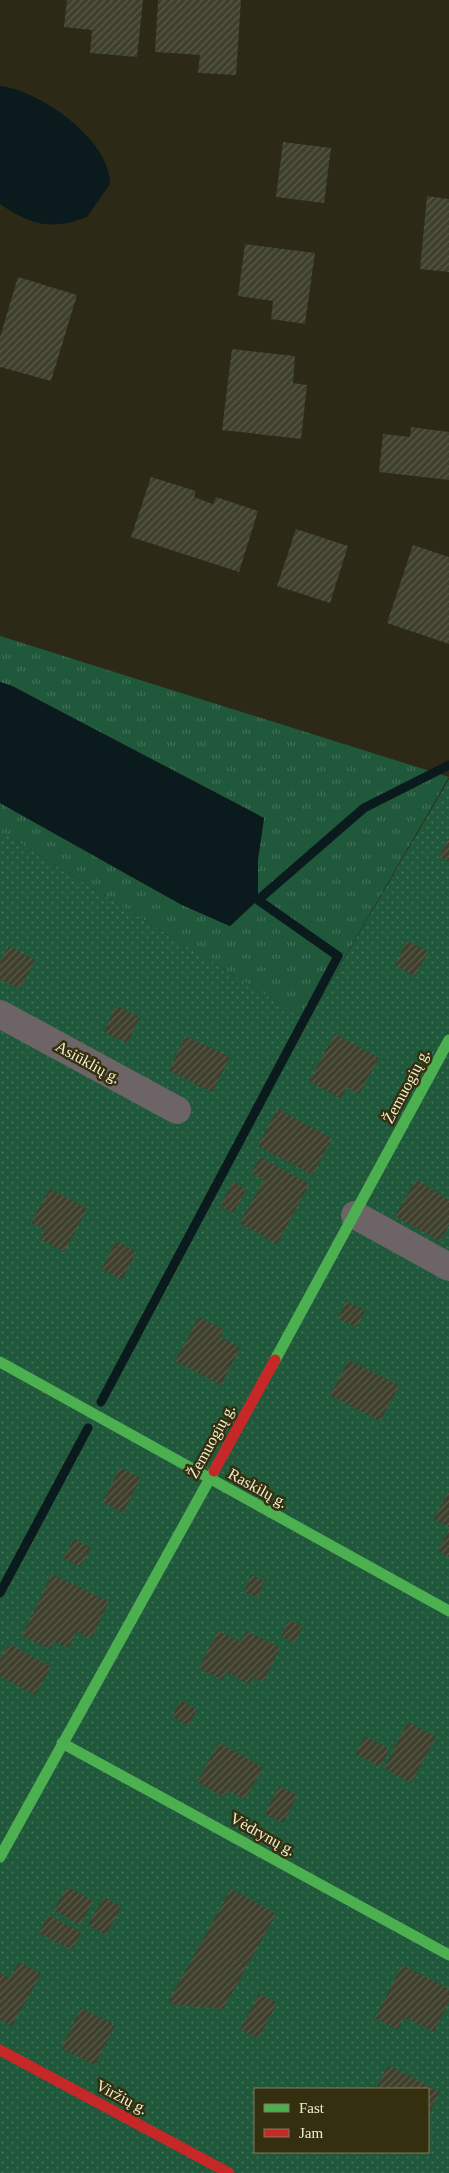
<svg xmlns="http://www.w3.org/2000/svg" width="449" height="2173" font-family="Georgia,serif">
<defs>
<pattern id="grass-tufts" width="24" height="20" patternUnits="userSpaceOnUse" patternTransform="scale(1.25)"><rect width="24" height="20" fill="#20583c"/><path d="M3 7l-1-3M5 7V3M7 7l1-3M15 17l-1-3M17 17v-4M19 17l1-3" fill="none" stroke="#417057"/></pattern>
<pattern id="park-dots" width="8" height="8" patternUnits="userSpaceOnUse" patternTransform="scale(1.25)"><rect width="8" height="8" fill="#20583c"/><path d="M2 2h.1M6 6h.1" fill="none" stroke="#417057" stroke-width="1.8" stroke-linecap="round"/></pattern>
<pattern id="building-hatch" width="6" height="6" patternUnits="userSpaceOnUse" patternTransform="scale(1.25)"><rect width="6" height="6" fill="#3e3f2c"/><path d="M-1 1l2-2M0 6l6-6M5 7l2-2" fill="none" stroke="#5a5b49"/></pattern>
</defs>
<rect width="100%" height="100%" fill="#2c2916"/>
<path fill="url(#grass-tufts)" d="M0 636 449 777 308 1021 0 831V803L182 905 230 926 258 900V859L264 818 12 686 0 682Z"/>
<path fill="url(#park-dots)" fill-rule="evenodd" d="M449 779V2173H0V831L308 1021ZM255 2089H428V2152H255Z"/>
<path fill="#0b1a1c" d="M0 86C39 90 111 140 110 184L87 217C50 231 31 225 0 204Z
M0 682 12 686 264 818 258 859V900L230 926 182 905 0 803Z"/>
<g fill="none" stroke-linecap="round" stroke-linejoin="round">
<path stroke="#0b1a1c" stroke-width="9" d="M101 1402 338 956 258 900 364 808 449 765
M0 1593 88 1428"/>
</g>
<path fill="url(#building-hatch)" d="M67 0H143L137 57 90 53 92 30 64 27Z
M158 0H241L236 75 198 73 200 55 155 52Z
M283 142 331 148 324 203 276 197Z
M427 196 449 199V272L420 269Z
M245 244 315 253 305 324 271 319 273 301 238 296Z
M18 277 77 295 51 381 0 367V337Z
M232 349 295 356 293 383 307 385 301 439 222 430Z
M411 427 449 432V480L379 472 383 434 410 437Z
M151 477 196 491 194 497 213 504 216 497 258 511 239 572 131 537Z
M296 529 348 546 330 603 277 586Z
M413 545 449 557V644L387 623Z
M449 838V861L439 857Z
M407 941 428 952 415 976 395 965Z
M9 946 35 960 20 989 0 979V961Z
M116 1006 140 1017 127 1043 104 1032Z
M335 1034 379 1058 359 1094 347 1087 341 1099 309 1081Z
M185 1036 230 1057 212 1092 169 1071Z
M277 1109 332 1138 313 1175 258 1146Z
M260 1157 309 1184 277 1244 240 1223 264 1180 251 1173Z
M416 1180 449 1200V1225L440 1241 395 1216Z
M233 1182 246 1189 234 1213 220 1206Z
M50 1189 87 1209 64 1252 40 1239 45 1230 31 1223Z
M116 1241 136 1252 122 1280 102 1269Z
M346 1301 365 1311 357 1327 338 1318Z
M199 1317 224 1330 220 1337 240 1348 221 1385 175 1361Z
M349 1360 399 1386 380 1421 330 1395Z
M120 1468 141 1478 123 1513 103 1502Z
M449 1491V1527L434 1519Z
M449 1530V1557L438 1551Z
M74 1539 91 1548 80 1567 63 1558Z
M52 1574 109 1602 91 1639 77 1631 68 1648 54 1641 50 1649 22 1636Z
M251 1575 265 1581 257 1598 244 1591Z
M289 1620 302 1626 295 1643 281 1636Z
M218 1631 241 1642 247 1631 280 1648 263 1682 253 1677 250 1684 226 1672 222 1680 199 1668Z
M9 1644 51 1667 35 1695 0 1676V1659Z
M181 1700 197 1710 188 1726 172 1716Z
M408 1722 436 1737 411 1783 384 1768Z
M365 1736 389 1749 380 1767 356 1754Z
M219 1743 263 1767 245 1799 228 1790 224 1797 197 1782Z
M279 1786 297 1795 283 1823 265 1814Z
M67 1887 93 1901 80 1925 54 1910Z
M231 1889 276 1914 223 2009 175 2005 168 2002Z
M104 1897 121 1907 106 1935 88 1925Z
M48 1915 81 1932 72 1950 39 1933Z
M19 1962 41 1974 12 2026 0 2019V1973L10 1978Z
M402 1965 449 1989V2002L434 2032 404 2017 398 2030 375 2018Z
M259 1994 277 2003 258 2039 240 2029Z
M81 2008 115 2025 95 2065 61 2048Z
M388 2065 440 2092 428 2115V2089H376Z"/>
<g fill="none" stroke-linecap="round" stroke-linejoin="round">
<path stroke="#6c6466" stroke-width="28" d="M0 1014 177 1110
M355 1215 449 1267"/>
<path stroke="#4caf50" stroke-width="11" d="M275 1360 449 1040
M0 1362 449 1611
M62 1743 449 1955
M0 1857 214 1471"/>
<path stroke="#c62828" stroke-width="11" d="M214 1471 275 1360
M0 2050 229 2173"/>
</g>
<g text-anchor="middle" dominant-baseline="central" stroke-width="5" stroke-linejoin="round" paint-order="stroke">
<g font-size="16" fill="#f2edce" stroke="#342f0e">
<text transform="translate(88 1062) rotate(29)">Asiūklių g.</text>
<text transform="translate(406 1086) rotate(-62)">Žemuogių g.</text>
<text transform="translate(211 1441) rotate(-61)">Žemuogių g.</text>
<text transform="translate(258 1488) rotate(29)">Raskilų g.</text>
<text transform="translate(263 1834) rotate(29)">Vėdrynų g.</text>
<text transform="translate(122 2097) rotate(28)">Viržių g.</text>
</g>
</g>
<rect x="254" y="2088" width="175" height="65" fill="#342f0e" stroke="#807b5b"/>
<rect x="264" y="2104" width="25" height="8" fill="#4caf50" stroke="#807b5b"/>
<text x="299" y="2113" font-size="15" fill="#f2edce">Fast</text>
<rect x="264" y="2129" width="25" height="8" fill="#c62828" stroke="#807b5b"/>
<text x="299" y="2138" font-size="15" fill="#f2edce">Jam</text>
</svg>
